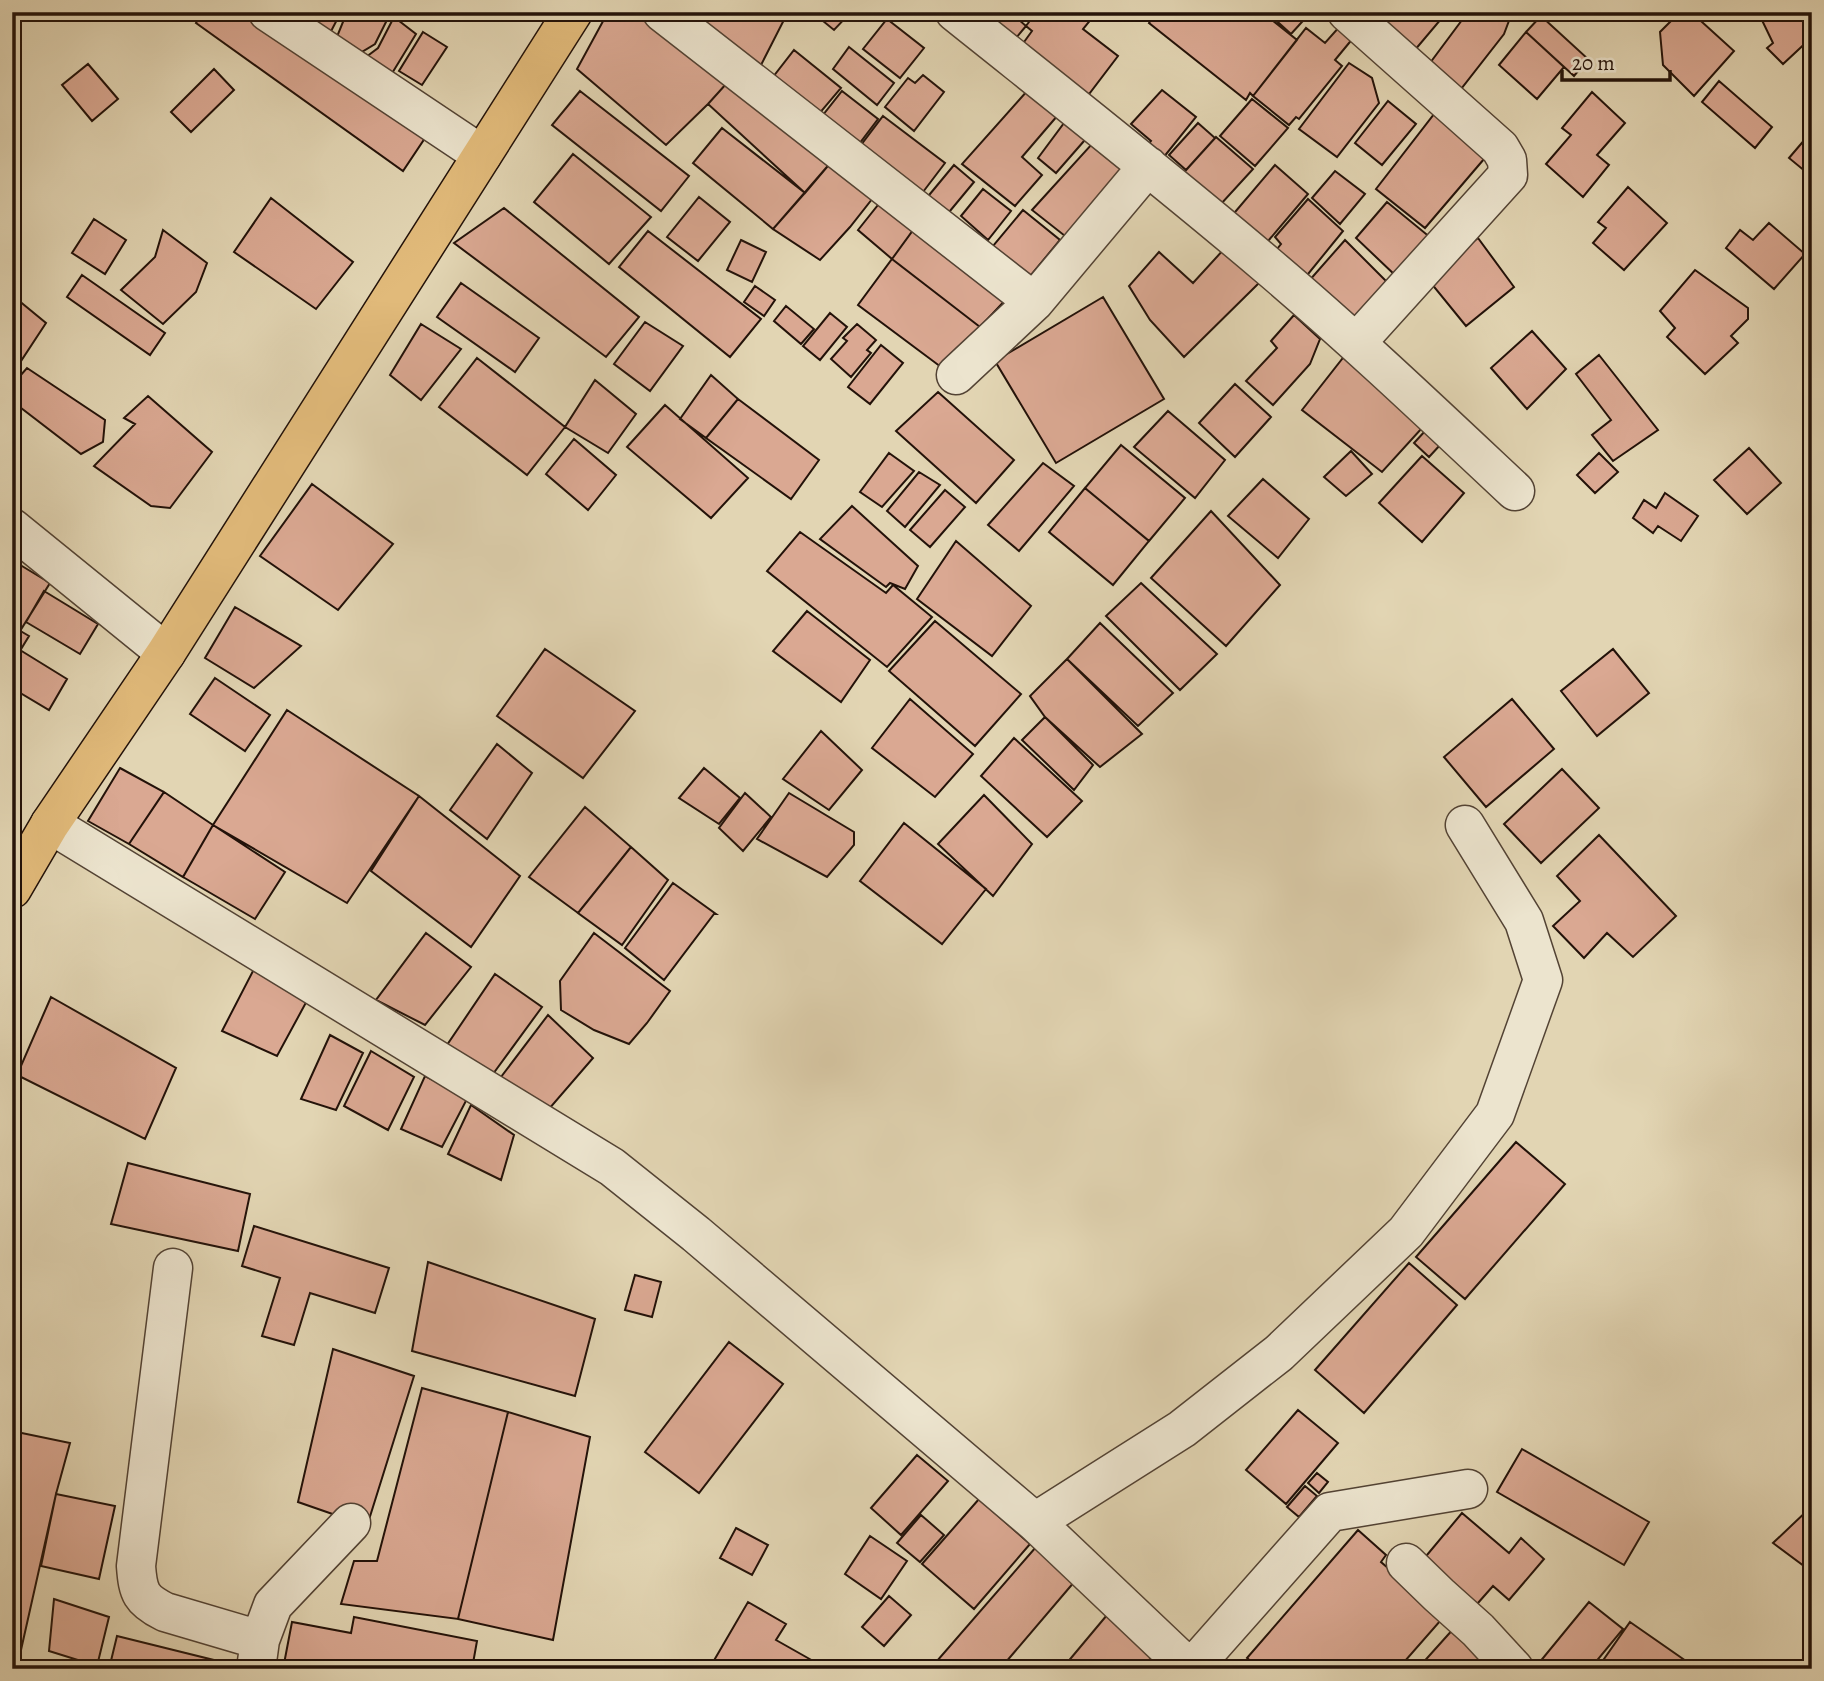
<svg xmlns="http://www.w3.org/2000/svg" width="1824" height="1681" font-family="Alegreya,serif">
<rect width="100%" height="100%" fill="#e2d5b3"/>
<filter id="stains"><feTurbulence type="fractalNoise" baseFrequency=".00286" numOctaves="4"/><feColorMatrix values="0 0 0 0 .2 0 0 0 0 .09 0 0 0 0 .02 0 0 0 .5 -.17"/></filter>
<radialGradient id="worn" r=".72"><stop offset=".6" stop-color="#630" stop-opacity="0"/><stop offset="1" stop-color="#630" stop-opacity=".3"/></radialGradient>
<path fill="#daa892" stroke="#231209" stroke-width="2" d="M203 12H250L431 129 403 171 196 23Z
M303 12H341L327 39Z
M347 12H391L375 44 360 53 336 39Z
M608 12H653L736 73 708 104 666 145 577 69Z
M687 12H788L760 67Z
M812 12H851L834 30Z
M1004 12H1010L1026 26 1011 44 992 28Z
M1031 12H1097L1083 29 1118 56 1083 102 1019 49 1032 31 1026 26 1034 15Z
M1157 12H1262L1297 40 1253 96 1250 93 1246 100 1149 23Z
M1267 12H1311L1291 34Z
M1384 12H1447L1409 57 1374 25Z
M1468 12H1503L1510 18 1504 34 1461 89 1430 63Z
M1680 12H1691L1734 51 1694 96 1663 65 1660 32Z
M1760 12H1812V37L1783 64 1767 48 1773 43 1759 14Z
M1541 16 1588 59 1574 76 1526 32Z
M394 17 416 34 391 75 362 60 378 48Z
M887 19 924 48 900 78 863 49Z
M1341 25 1354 37 1335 60 1342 66 1299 119 1296 117 1289 125 1253 96 1306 28 1325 43Z
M423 32 447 47 422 85 399 71Z
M1526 32 1564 67 1537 99 1499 65Z
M849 47 894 83 877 105 833 69Z
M794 50 841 88 813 121 766 86Z
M1349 63 1372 78 1379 103 1337 157 1299 129Z
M88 64 118 99 92 121 62 85Z
M214 69 234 90 191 132 171 112Z
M736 73 839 153 805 193 708 104Z
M923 75 944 92 914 131 885 107 908 78 915 83Z
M1719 81 1772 127 1755 148 1702 102Z
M1028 90 1058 115 1022 157 1042 175 1015 206 962 164Z
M1162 90 1196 117 1159 163 1144 150 1151 141 1131 124Z
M580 91 689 176 661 211 552 125Z
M842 91 878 119 856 148 819 120Z
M1592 92 1625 123 1597 155 1609 165 1583 197 1546 164 1571 135 1562 128Z
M1252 99 1288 128 1255 166 1220 136Z
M1388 101 1416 124 1382 165 1355 143Z
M1438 109 1490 152 1425 228 1376 189Z
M1070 115 1091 133 1056 173 1038 158Z
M883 116 945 163 923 192 858 149Z
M1198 123 1215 138 1186 170 1169 155Z
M722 128 805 193 773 229 693 163Z
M1812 131V177L1789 158Z
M1216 137 1253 169 1221 204 1178 179Z
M1091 145 1123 171 1065 236 1032 210Z
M839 153 880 189 850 227 820 260 773 229Z
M573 154 651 217 609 264 534 202Z
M954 165 974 182 945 217 925 200Z
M1275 165 1308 194 1263 247 1230 218Z
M1335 171 1365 194 1340 224 1312 198Z
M1628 187 1667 223 1624 270 1593 243 1606 228 1598 222Z
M983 189 1011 211 988 240 961 216Z
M886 195 919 222 892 259 858 230Z
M699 197 730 222 698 261 667 237Z
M271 198 353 262 316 309 234 252Z
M1308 199 1343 231 1304 279 1273 254 1281 244 1275 237Z
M1387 202 1431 238 1396 276 1356 238Z
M504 208 639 317 606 357 454 243Z
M1023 210 1060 240 1022 286 983 258Z
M94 219 126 240 105 274 72 253Z
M919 222 1013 292 980 327 892 259Z
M1769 223 1805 254 1774 289 1726 248 1740 230 1753 240Z
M163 230 207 263 196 292 163 324 121 290 155 257Z
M648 231 761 319 730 357 619 267Z
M1478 238 1514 287 1466 326 1426 277Z
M741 240 766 252 752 282 727 270Z
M1345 240 1388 283 1348 323 1308 282Z
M1225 248 1262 280 1184 357 1150 320 1129 286 1159 252 1193 283Z
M892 259 980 327 941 367 858 305Z
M1695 270 1748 308V319L1731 336 1738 343 1705 374 1667 337 1675 328 1660 311Z
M82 275 165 333 150 355 67 297Z
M461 283 539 338 515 372 437 317Z
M755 286 775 300 764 316 744 302Z
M12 295 46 323 21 361 12 355Z
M1103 297 1164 399 1056 463 995 361Z
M786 306 814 329 801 344 774 321Z
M830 313 847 327 820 360 803 346Z
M1294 315 1320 339 1310 364 1273 405 1246 381 1277 348 1271 341Z
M645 322 683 346 650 391 614 364Z
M421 324 461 349 421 400 390 375Z
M857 324 876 340 867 350 871 353 851 377 831 359 847 341 843 338Z
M1532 331 1566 369 1527 409 1491 368Z
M881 345 903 363 870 404 848 387Z
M1346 354 1422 428 1382 472 1302 410Z
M1599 355 1658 430 1613 461 1592 435 1611 420 1576 374Z
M477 358 565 427 527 475 439 407Z
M27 368 105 420 103 442 81 454 12 401V385Z
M711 375 738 399 706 438 680 419Z
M595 380 636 414 608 453 565 427Z
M1235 384 1271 417 1235 457 1199 423Z
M938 392 1014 460 976 503 896 431Z
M148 396 212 452 170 508 151 506 94 466 135 424 124 418Z
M738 399 819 460 791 499 706 438Z
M665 405 748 478 711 518 627 447Z
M1168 411 1225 460 1195 498 1134 447Z
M1426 430 1441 444 1429 457 1414 443Z
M574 439 616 475 588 510 546 474Z
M1121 445 1185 498 1149 541 1085 488Z
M1749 448 1781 483 1747 514 1714 480Z
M1351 451 1372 474 1346 496 1324 477Z
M889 453 914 471 882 507 860 492Z
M1599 453 1618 472 1595 493 1577 475Z
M1422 456 1464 493 1422 542 1379 503Z
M1043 463 1074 486 1019 551 988 525Z
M919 472 940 485 905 527 887 511Z
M1263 479 1309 519 1278 558 1228 516Z
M312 484 393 544 338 610 260 556Z
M1085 488 1149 541 1113 585 1049 532Z
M945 490 965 507 930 547 910 530Z
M1665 493 1698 516 1681 541 1658 526 1653 533 1633 518 1644 500 1656 508Z
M852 506 918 566 905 589 890 583 886 587 820 539Z
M1211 511 1280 585 1226 646 1151 578Z
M800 532 886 593 893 585 932 617 887 667 767 571Z
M956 541 1031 606 992 656 917 599Z
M12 560 50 583 20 631 12 626Z
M1141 583 1217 654 1180 690 1106 616Z
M44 591 98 624 80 654 26 622Z
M235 607 301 646 254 688 205 658Z
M807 611 870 660 841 702 773 651Z
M935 621 1021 694 975 746 889 671Z
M1100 623 1173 693 1138 726 1067 659Z
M12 626 29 636 12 664Z
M545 649 635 711 583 778 497 716Z
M1613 649 1649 693 1597 736 1561 691Z
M20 650 67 679 49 710 12 688V664Z
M1067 659 1142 734 1100 767 1045 717 1030 696Z
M215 678 270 715 245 751 190 714Z
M910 699 973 754 935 797 872 748Z
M1512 699 1554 749 1486 807 1444 757Z
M287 710 419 796 347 903 213 825Z
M1045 717 1093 765 1074 790 1022 740Z
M821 731 862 770 829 810 783 779Z
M1014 738 1082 801 1047 837 981 776Z
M497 744 532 773 487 839 450 810Z
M120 768 164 792 129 844 88 821Z
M704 768 740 798 719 824 679 798Z
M1562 769 1599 808 1541 863 1504 824Z
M164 792 213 825 183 877 129 844Z
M745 793 771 817 743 851 719 828Z
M789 793 854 832V845L827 877 757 839Z
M984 795 1032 844 993 896 938 844Z
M419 796 520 876 471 947 371 871Z
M585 807 631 847 578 913 529 877Z
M904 823 986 889 942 944 860 881Z
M213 825 285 872 255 919 183 877Z
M1599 835 1676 916 1633 957 1607 933 1584 958 1553 926 1580 901 1557 876Z
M631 847 668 880 622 945 578 913Z
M673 883 716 914H714L664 980 625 948Z
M426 933 471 967 425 1025 376 1000Z
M594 933 670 991 647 1023 629 1044 594 1030 561 1010 560 981Z
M254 969 309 997 277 1056 222 1031Z
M495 974 542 1007 493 1074 447 1045Z
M51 997 176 1068 145 1139 17 1075Z
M548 1015 593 1058 549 1109 501 1077Z
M330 1035 363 1053 336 1110 301 1099Z
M371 1051 414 1077 388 1130 344 1106Z
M425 1076 468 1097 442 1147 401 1129Z
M471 1105 514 1135 501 1180 448 1154Z
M1516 1142 1565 1184 1465 1299 1416 1257Z
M128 1163 250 1194 238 1251 111 1224Z
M254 1226 389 1268 375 1313 310 1293 294 1345 262 1336 280 1278 242 1266Z
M428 1262 595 1319 575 1396 412 1351Z
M1409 1263 1457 1305 1364 1413 1315 1370Z
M635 1275 661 1282 652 1317 625 1310Z
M729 1342 783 1384 699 1493 645 1452Z
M333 1349 414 1376 367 1526 298 1502Z
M422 1388 508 1412 458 1619 341 1604 354 1561H377Z
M1298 1410 1338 1443 1286 1504 1246 1470Z
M508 1412 590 1437 553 1640 458 1619Z
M12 1431 70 1443 56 1494 21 1650 12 1648Z
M1522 1449 1649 1522 1624 1565 1497 1492Z
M917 1455 948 1481 901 1535 871 1508Z
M1317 1473 1328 1482 1319 1493 1308 1483Z
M1305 1486 1317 1496 1299 1517 1287 1507Z
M56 1494 115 1506 99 1579 41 1566Z
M979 1499 1030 1544 974 1609 922 1564Z
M1810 1508 1812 1509V1572L1773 1543Z
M1462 1513 1509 1553 1521 1538 1544 1559 1509 1600 1493 1586 1470 1612 1417 1567Z
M921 1515 944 1535 920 1562 897 1543Z
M736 1528 768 1545 752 1575 720 1558Z
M1358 1530 1386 1555 1381 1562 1423 1598 1441 1620 1398 1669H1294L1290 1665 1287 1669H1260L1247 1658Z
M870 1536 907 1561 881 1599 845 1574Z
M1036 1547 1075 1581 1000 1669H930Z
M889 1596 911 1615 884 1646 862 1627Z
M54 1599 109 1617 97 1666 49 1651Z
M748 1602 786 1624 776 1640 822 1666 820 1669H709Z
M1589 1602 1623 1629 1590 1669H1534Z
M1107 1615 1153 1655 1142 1669H1071L1066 1664Z
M354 1617 477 1641 472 1669H283L292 1622 351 1633Z
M1630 1622 1686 1661 1681 1669H1597Z
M1455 1627 1502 1669H1423L1420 1666Z
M117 1636 234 1665 232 1669H109Z"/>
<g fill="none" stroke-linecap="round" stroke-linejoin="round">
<defs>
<path id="minor" d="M268 12 482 155
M662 12 1034 302
M955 12C1060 96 1166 179 1268 266 1353 338 1434 415 1515 491
M1347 12 1500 148 1507 160 1508 175 1356 343
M956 375 1034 302 1148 166
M12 528 166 653
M50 824 612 1167 696 1234 1035 1522 1190 1669
M173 1268 136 1566C138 1593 141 1600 165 1612L260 1640
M1035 1522 1182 1429 1279 1353 1406 1232 1495 1114 1543 980 1524 921 1465 825
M1406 1563 1439 1595 1478 1630 1514 1669
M256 1669 260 1640 273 1605 351 1523
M1191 1669 1330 1512 1468 1489"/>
<path id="major" d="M12 889 50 824 166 653 573 12"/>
</defs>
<use href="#minor" stroke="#534334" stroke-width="41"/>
<use href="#major" stroke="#231209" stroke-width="41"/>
<use href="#minor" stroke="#ece4ce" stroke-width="38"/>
<use href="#major" stroke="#e1ba7a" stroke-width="38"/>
</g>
<rect width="1824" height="1681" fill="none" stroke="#e2d5b3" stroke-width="42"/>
<rect x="14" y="14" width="1796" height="1653" fill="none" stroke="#231209" stroke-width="3.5"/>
<rect x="21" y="21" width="1782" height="1639" fill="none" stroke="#231209" stroke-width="2"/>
<path d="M1562 70v10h108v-10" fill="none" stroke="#231209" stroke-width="3.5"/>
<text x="1572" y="70" font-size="21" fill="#231209" stroke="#ece4ce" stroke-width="5" paint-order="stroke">20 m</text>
<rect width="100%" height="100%" filter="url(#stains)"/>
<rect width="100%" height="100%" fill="url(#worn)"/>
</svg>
